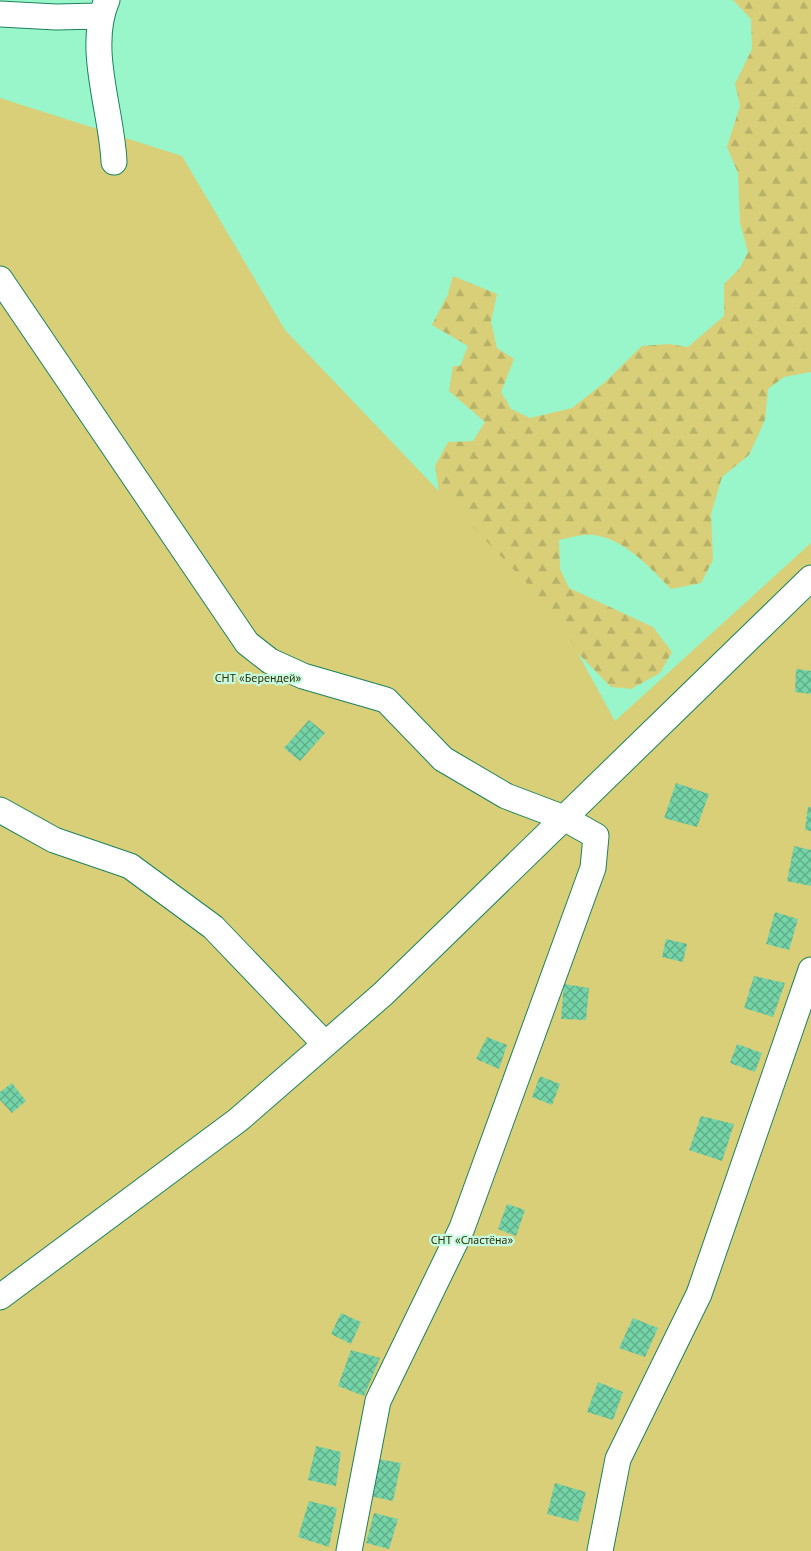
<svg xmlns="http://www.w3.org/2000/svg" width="811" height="1551" font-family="'PT Sans',sans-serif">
<defs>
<pattern id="forest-firs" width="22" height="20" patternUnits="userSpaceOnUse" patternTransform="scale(1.25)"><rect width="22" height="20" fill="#d8cf78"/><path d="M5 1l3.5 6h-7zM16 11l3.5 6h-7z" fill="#b8b268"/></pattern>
<pattern id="building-cross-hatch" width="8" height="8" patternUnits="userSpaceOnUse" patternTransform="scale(1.25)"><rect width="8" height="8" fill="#75d3a8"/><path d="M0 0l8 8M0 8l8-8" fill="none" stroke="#5eac88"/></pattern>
</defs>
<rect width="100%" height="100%" fill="#98f6ca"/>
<path fill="url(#forest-firs)" d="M733 0H811V372L784 377 768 389 765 420 749 455 722 477 711 514 713 560 701 583 671 589C648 566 619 532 583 535 575 536 567 538 559 540L560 569 569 588 653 627 672 652 660 673 631 689 611 687 443 516 435 466 448 442 473 441 485 422 449 391 453 366H460L468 346 432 325 448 294 453 276 497 294 491 322 497 348 514 359 501 392 511 409 530 418 572 408 604 383 642 346 669 344 688 347 724 316V284L740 268 748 252 740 223 738 173 727 147 740 106 735 84 752 49 751 19Z"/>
<path fill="#d8cf78" d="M0 98 182 156 285 330 557 615 615 721 811 543V1551H0Z"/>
<path fill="url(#building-cross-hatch)" d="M796 669 811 671V694L795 692Z
M309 720 325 733 300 761 284 748Z
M676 783 709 794 697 827 664 818Z
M808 807H811V831L805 830Z
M794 846 811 850V886L787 881Z
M775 912 798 919 789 950 766 944Z
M666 939 687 944 683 962 662 957Z
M754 976 785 983 773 1017 744 1008Z
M564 984 589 988 586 1020 561 1019Z
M487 1037 507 1045 499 1069 476 1059Z
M737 1044 762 1053 755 1072 730 1063Z
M540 1076 560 1084 552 1105 532 1097Z
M12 1083 26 1101 12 1113 0 1100V1092Z
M701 1116 734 1124 722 1161 689 1150Z
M507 1204 525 1210 516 1236 498 1229Z
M341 1313 361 1322 351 1344 331 1334Z
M633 1318 658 1328 645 1357 619 1348Z
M351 1350 380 1358 364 1396 338 1386Z
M598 1382 623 1392 613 1420 587 1412Z
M316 1446 341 1452 336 1486 308 1480Z
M377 1459 401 1463 393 1501 370 1496Z
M555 1483 586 1492 578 1522 547 1514Z
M309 1501 337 1508 329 1547 298 1537Z
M374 1513 398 1519 389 1549 366 1543Z"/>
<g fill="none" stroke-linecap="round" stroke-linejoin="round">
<defs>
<path id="minor" d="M107 0C86 48 112 111 114 162
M0 14 56 17 100 16
M0 279 247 643 270 661 303 676 386 700 443 759 506 796 564 818 596 836 593 868 462 1228 378 1401 349 1551
M0 810 54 840 130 866 213 927 325 1044
M0 1297 238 1120 383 994 811 578
M600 1551 618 1459 699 1294 811 970"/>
</defs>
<use href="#minor" stroke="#1b835d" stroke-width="27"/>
<use href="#minor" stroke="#fff" stroke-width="25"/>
</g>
<g text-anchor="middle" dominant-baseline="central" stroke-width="4.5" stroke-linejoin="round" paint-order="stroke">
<g font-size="12" fill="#332f05" stroke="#c5fbe0">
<text x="258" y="677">СНТ «Берендей»</text>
<text x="472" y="1239">СНТ «Сластёна»</text>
</g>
</g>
</svg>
